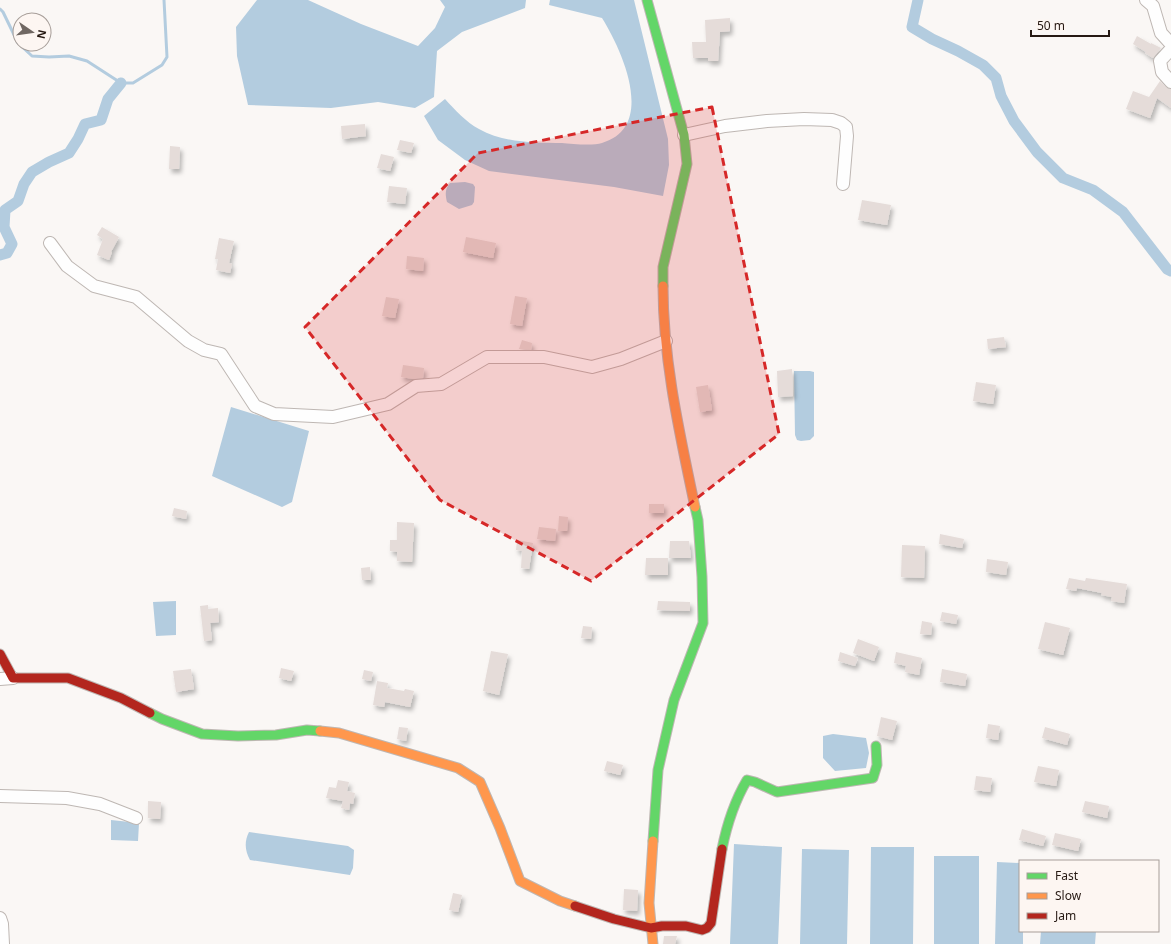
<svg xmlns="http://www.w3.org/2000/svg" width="1171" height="944" font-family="'Noto Sans',sans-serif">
<defs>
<filter id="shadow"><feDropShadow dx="2.5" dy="4" stdDeviation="2" flood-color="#0004"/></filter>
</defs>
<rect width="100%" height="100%" fill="#faf7f5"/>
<path fill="#b3ccdf" d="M257 0H308L361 24 418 46 435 28 445 7 440 0H526L525 8 462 32 437 51 434 97 415 108 378 102 331 108 248 105 237 56 236 27Z
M550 0H634L668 139 669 165 663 196 614 187 489 171 465 160 438 140 424 116 445 99C455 110 466 122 479 129 504 143 535 143 562 143 572 144 593 146 602 143 657 127 622 50 602 18L549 5Z
M465 182 473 184 475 187 474 202 472 205 459 209 447 202C445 194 445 189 450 183Z
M794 371H810L814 372V436L810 440 801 441 797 440 795 435Z
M231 407 309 431 292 502 282 507 212 476Z
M176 601V635L156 636 153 602Z
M833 734 866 738 869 753 866 768 835 771 823 758V736Z
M111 820 139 823 138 841 111 840Z
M249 832 348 846 354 850 353 868 350 875 250 860C245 851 244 842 249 832Z
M734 844 782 847 778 944H730Z
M871 847H914L913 944H870Z
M802 849 849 850 847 944H800Z
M934 856H979V944H934Z
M997 862 1020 863V931H1023V944H995Z
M1041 931H1096L1095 944H1040Z"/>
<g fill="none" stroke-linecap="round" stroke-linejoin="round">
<path stroke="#b3ccdf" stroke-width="3" d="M0 9 3 12 18 43 32 56 49 57 69 56 87 61 121 83H133L162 65 167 57 164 0"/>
<path stroke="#b3ccdf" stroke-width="11" d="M918 0 912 27 932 39 958 51 983 65 996 78 1001 96 1014 121 1037 152 1063 178 1093 190 1123 212 1167 269 1171 271
M0 255 7 253 12 244 4 227 5 210 18 201 24 184 32 172 49 162 69 153 78 139 85 124 101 120 108 99 121 83"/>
</g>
<path fill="#e5dcd9" filter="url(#shadow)" d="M730 18V31L720 32 718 61H708V58H693L692 42H706L705 20Z
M1137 36 1151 44V43L1161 48 1153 58 1145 53 1146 52 1133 44Z
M1160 81 1166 87 1171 89V108L1157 98 1150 118 1126 109 1133 91 1149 97Z
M365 124 366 136 342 139 341 126Z
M400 140 414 143 411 153 397 150Z
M170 146 180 147 179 169H169Z
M381 154 394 157 390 171 377 168Z
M389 186 407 188 405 204 387 202Z
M862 200 891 205 887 225 858 220Z
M102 227 119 237 111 252H112L109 260 97 255 103 239 97 235Z
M466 237 496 243 493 258 463 252Z
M219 238 234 241 229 263 232 264 230 273 216 270 218 259H215Z
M407 256 424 258 423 271 406 269Z
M515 296 527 298 522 326 510 324Z
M386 297 399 299 395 318 382 316Z
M1004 337 1006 347 988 349 987 339Z
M522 340 532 343 531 350 519 349Z
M403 365 424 368 423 378 414 379 401 377Z
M792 369 793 396 778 397 777 371Z
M976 382 996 385 993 404 973 401Z
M708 385 712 410 700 412 696 387Z
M649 504H664V513H649Z
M174 508 187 511 186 519 172 516Z
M559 516 568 517 567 531H558Z
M397 522 414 523 412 562 397 561V552L390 551V540H397Z
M539 527 556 529 555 541 537 539Z
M940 534 964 539 962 548 939 544Z
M517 540 533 543 529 569 521 568 522 551 516 550Z
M670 541H689L691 558H669Z
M902 545 925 546 924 578 901 577Z
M646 558H668V575H645Z
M987 559 1008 562 1006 575 986 572Z
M370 567 371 580H362L361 568Z
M1069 578 1085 581 1086 578 1127 584 1124 603 1111 601 1112 597 1101 595 1102 593 1077 588 1076 591 1066 589Z
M658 601 690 602V611L657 610Z
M208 605V609L218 608 219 622 210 623 212 640 204 641 200 606Z
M942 612 958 615 956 624 940 621Z
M922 621 932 623 931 635 920 634Z
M1045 622 1070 628 1063 655 1038 649Z
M583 626 592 627 591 639 581 638Z
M858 639 879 647 874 661 853 653Z
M491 651 508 654 499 695 483 691Z
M840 652 858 658 855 666 838 661Z
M896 652 922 658 919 675 905 672 906 666 894 663Z
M281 668 294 671 291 681 279 678Z
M191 669 194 689 176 692 173 671Z
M942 669 967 674 965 686 940 682Z
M364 670 373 672 371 681 362 679Z
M377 681 388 683 387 688 404 691 405 689 414 691 410 707 385 702 384 707 373 705Z
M881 717 897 721 892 740 877 736Z
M988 724 1000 726 998 740 986 738Z
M399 727 408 728 406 741 397 739Z
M1045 727 1070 734 1067 745 1042 738Z
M607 761 623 765 620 775 604 771Z
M1038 766 1059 770 1056 786 1034 782Z
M976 776 992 778 990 792 974 790Z
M338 780 349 782 347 791 355 793 353 804 350 803 349 810 341 808 343 801 326 798 329 787 336 788Z
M148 801 161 802 160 819 148 818Z
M1085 801 1109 806 1107 818 1082 812Z
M1022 829 1046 836 1043 846 1019 840Z
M1055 833 1081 839 1078 851 1052 845Z
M624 889 638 890 637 911 623 910Z
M453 893 462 895 458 912 449 910Z
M664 936H677L675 944H663Z"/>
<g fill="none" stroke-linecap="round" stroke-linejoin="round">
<defs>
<path id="street" d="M1146 0 1153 6 1161 33 1171 44
M1171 49 1160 61 1162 72 1171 82
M684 135 725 126 767 121 804 119 832 120 841 123 846 127 847 136 843 184
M50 243 67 266 94 286 136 297 188 341 204 350 221 354 255 406 274 414 333 417 388 404 416 386 441 384 487 357H544L592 367 621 359 666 341
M0 679 13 678
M0 796 67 798 100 804 136 818
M0 918 2 924 3 944"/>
<path id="fast" d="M647 0 684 135 687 164 663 267V286
M150 713 162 719 202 734 238 736 276 735 307 730 320 731
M653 841 658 770 674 700 703 623 702 577 698 520 695 507
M722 849C727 824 734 802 747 780L755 782 777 792 873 778 877 765 876 746"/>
<path id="slow" d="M663 286C663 361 680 435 695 507
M320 731 339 733 458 768 480 782 500 828 520 881 560 901 575 906
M653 944 649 903 653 841"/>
<path id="jam" d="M0 654 13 678H68L121 698 150 713
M575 906 614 919 651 928 662 926H686L702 930 707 928 711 923 722 849"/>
</defs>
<use href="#street" stroke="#beb7b3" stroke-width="14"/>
<use href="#fast" stroke="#beb7b3" stroke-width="11"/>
<use href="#slow" stroke="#beb7b3" stroke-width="11"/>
<use href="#jam" stroke="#beb7b3" stroke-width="11"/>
<use href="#street" stroke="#fefefe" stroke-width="12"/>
<use href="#fast" stroke="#63d668" stroke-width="9"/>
<use href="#slow" stroke="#ff974d" stroke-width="9"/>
<use href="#jam" stroke="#b3261e" stroke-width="9"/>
</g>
<path fill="#d62828" fill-opacity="0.2" stroke="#d62828" stroke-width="3" stroke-dasharray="8 5" stroke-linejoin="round" d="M712 107 779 434 591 581 440 500 305 327 478 153Z"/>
<rect x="1019" y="860" width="140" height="72" fill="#fdf6f2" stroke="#a79e99"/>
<rect x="1027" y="873" width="20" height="6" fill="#63d668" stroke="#a79e99"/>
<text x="1055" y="880" font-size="12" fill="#261913">Fast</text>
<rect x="1027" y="893" width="20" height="6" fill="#ff974d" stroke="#a79e99"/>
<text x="1055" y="900" font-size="12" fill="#261913">Slow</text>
<rect x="1027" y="913" width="20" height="6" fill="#b3261e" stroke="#a79e99"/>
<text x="1055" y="920" font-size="12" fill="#261913">Jam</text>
<g transform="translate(32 32) rotate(103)"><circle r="19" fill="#fdf6f2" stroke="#a79e99"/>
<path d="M0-3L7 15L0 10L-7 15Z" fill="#706762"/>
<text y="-6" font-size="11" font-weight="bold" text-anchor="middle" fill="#261913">N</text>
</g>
<path d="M1031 30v6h78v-6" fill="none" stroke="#261913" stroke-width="2"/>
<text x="1037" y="30" font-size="12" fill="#261913" stroke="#fdf6f2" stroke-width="3" paint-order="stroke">50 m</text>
</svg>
